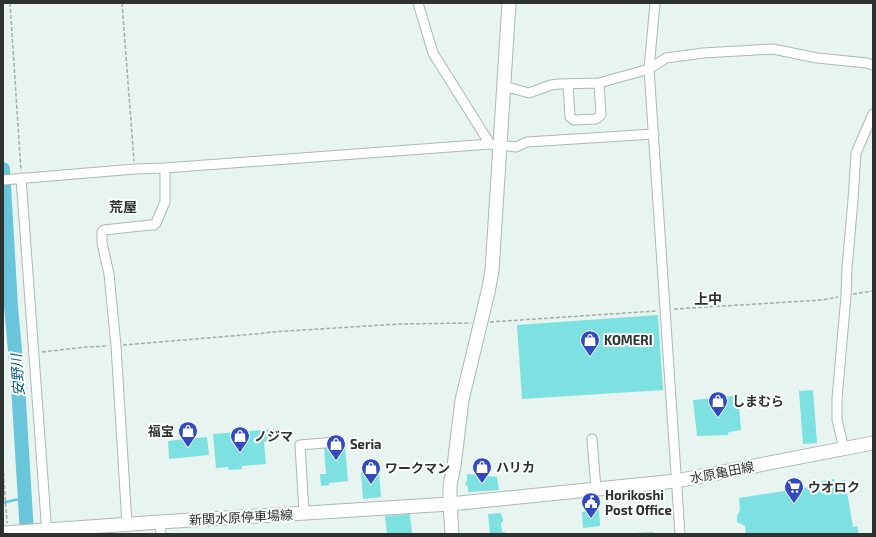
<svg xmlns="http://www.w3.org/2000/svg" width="876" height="537" font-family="'Exo 2','Noto Sans JP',sans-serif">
<rect width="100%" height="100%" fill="#e7f4f0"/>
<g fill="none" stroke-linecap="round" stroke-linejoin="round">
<path stroke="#69c5da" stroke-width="2.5" d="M3 503 14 500 25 499"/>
<path stroke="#69c5da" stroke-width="14" d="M3 169 11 306 18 385 27 534"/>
</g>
<path fill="#7de0e1" d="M658 315 663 390 522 399 517 325Z
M813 390 817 443 803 444 799 391Z
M733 396 734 405 739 404 741 430 729 432 727 435 697 436 693 400Z
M274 429 275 441 264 442 266 464 242 466V469L229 470 228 467 216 468 213 434Z
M207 437 209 455 169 459 168 441Z
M345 445 348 481 329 483V485L321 486 320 474H326L324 447Z
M379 471 381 497 363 499 361 472Z
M467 474 497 477 499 490 468 492V486H466L465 482H467Z
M834 479 835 482 845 480 853 527 857 526 859 534H746L745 526 737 522V516L740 510 739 498 822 485 821 481Z
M599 510 600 526 583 528 582 512Z
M501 513 502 518H503V522H501L502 532H505V534H490L488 514Z
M410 514 412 534H387L385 516Z
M653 532 654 534H634V533Z"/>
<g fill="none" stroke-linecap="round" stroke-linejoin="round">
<defs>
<path id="street" d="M418 3 433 53 490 144
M655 3 649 69 680 534
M568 84 570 117 574 120 596 119 601 115 599 83
M504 86 529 93 551 85 559 84 599 83 649 69 666 58 703 53 773 49 817 58 867 63 873 65
M21 178 47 534
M3 180 135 169 165 168 490 144 516 147 527 142 654 134
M592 439 596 489
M844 449 837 420V399L846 296 847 268 853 200 856 153 873 114
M304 513 300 445 336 442
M160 522 161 534
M127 524 116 346 109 274 102 243V232L104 230 150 225H154L156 223 165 202V168"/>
<path id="secondary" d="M3 533 160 522 450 504 676 481 873 443
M452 534 450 504V485L454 466 462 400 488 292 492 271 509 3"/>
</defs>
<use href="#street" stroke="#abb8b4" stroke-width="11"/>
<use href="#secondary" stroke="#abb8b4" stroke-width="15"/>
<path stroke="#a3adaa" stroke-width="1.5" stroke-dasharray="4 2" stroke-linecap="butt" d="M10 3 21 171
M122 3 134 161
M853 294 873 291
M674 309 822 300 838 297
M490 322 656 311
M123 345 256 334 272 332 399 324 471 323
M42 352 86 347 108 346
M3 467 7 523"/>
<use href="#street" stroke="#fff" stroke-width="9"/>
<use href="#secondary" stroke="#fff" stroke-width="13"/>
</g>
<defs>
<symbol id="shop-pin" viewBox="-11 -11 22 30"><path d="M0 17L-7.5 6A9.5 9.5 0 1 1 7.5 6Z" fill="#334abc" stroke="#fafffe"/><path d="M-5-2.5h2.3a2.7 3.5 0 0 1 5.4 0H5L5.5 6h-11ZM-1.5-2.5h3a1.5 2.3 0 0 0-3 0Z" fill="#fff"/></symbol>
<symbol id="supermarket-pin" viewBox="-11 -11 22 30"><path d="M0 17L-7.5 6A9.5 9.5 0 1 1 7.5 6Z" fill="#334abc" stroke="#fafffe"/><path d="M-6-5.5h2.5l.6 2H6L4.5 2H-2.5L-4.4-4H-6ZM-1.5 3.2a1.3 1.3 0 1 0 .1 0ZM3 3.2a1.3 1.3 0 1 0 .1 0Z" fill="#fff"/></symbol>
<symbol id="civic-pin" viewBox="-11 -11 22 30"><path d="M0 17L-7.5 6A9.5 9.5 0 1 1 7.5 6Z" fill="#334abc" stroke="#fafffe"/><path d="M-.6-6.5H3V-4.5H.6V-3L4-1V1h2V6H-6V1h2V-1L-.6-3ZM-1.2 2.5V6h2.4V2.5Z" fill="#fff"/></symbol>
</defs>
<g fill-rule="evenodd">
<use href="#shop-pin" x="579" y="329" width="22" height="30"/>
<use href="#shop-pin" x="707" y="390" width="22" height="30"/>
<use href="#shop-pin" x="177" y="420" width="22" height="30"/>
<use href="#shop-pin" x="229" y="425" width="22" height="30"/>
<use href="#shop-pin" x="325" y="433" width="22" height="30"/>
<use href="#shop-pin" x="471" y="456" width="22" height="30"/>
<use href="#shop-pin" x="360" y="457" width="22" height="30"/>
<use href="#supermarket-pin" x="783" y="476" width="22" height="30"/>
<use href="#civic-pin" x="580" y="491" width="22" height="30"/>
</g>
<g text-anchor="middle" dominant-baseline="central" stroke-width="4" stroke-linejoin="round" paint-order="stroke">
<g font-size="13" font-weight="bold" fill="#2d3231" stroke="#fafffe" text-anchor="start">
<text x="604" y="340">KOMERI</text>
<text x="732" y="401">しまむら</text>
<text x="174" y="431" text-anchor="end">福宝</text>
<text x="254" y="436">ノジマ</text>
<text x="350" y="444">Seria</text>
<text x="496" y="467">ハリカ</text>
<text x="385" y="468">ワークマン</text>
<text x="808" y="487">ウオロク</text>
<text x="605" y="495">Horikoshi<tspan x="605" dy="15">Post Office</tspan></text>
</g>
<g font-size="13" fill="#2d3231" stroke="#fafffe">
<text transform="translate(722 472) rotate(-11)">水原亀田線</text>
<text transform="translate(241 517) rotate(-3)">新関水原停車場線</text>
</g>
<g font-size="14" font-weight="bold" fill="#2d3231" stroke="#fafffe">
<text x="123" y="206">荒屋</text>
<text x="708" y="298">上中</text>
</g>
<g font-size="14" font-style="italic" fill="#0d5c6b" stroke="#fafffe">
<text transform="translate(17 375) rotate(-94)">安野川</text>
</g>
</g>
<rect width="876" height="537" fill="none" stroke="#2d3231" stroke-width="8"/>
</svg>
